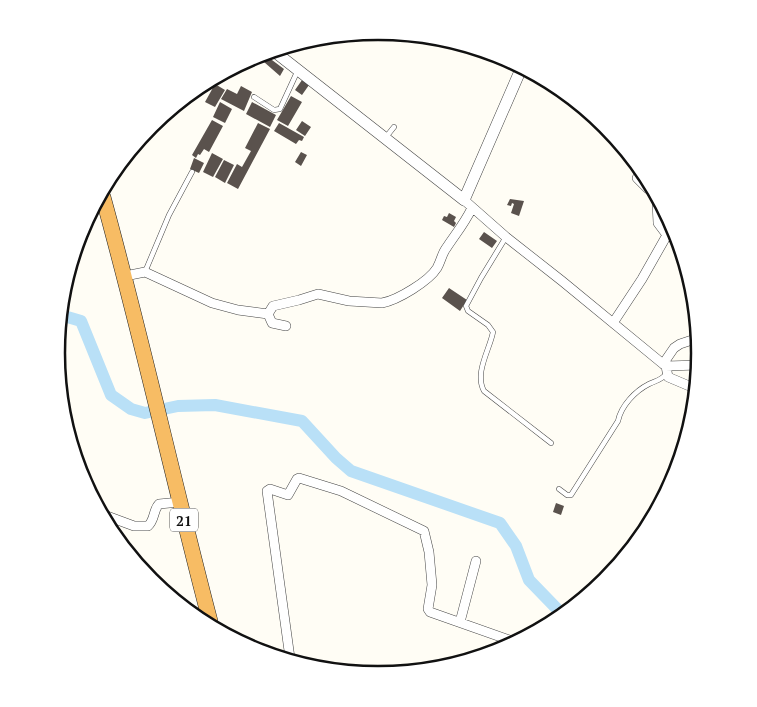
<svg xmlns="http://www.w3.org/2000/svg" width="757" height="707" font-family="'PT Serif',serif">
<rect width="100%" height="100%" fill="#fffdf5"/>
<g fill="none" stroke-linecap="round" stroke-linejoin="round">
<path stroke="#b9e0f7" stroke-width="12" d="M64 316 81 321 111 395 131 409 145 413 178 406 215 405 302 421 336 458 351 471 500 523 516 546 529 580 560 612"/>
</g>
<path fill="#5a524d" d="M268 57 284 69 280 76 264 62Z
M302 80 309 85 302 95 295 90Z
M215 84 225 90 215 107 205 102Z
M241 86 252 92 244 111 221 99 227 89 237 94Z
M291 96 302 102 288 126 277 120Z
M220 102 232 109 225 123 213 117Z
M252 102 276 115 270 127 246 114Z
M212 120 223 126 209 152 204 149 200 155 198 154 196 158 192 155Z
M302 121 311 127 305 136 296 130Z
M258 123 270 129 238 189 227 183 237 164 242 167 251 151 245 148Z
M279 123 304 137 302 141 299 140 296 144 274 131Z
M301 152 307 155 301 166 295 162Z
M212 153 223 159 213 177 203 172Z
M194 158 204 163 199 173 190 169Z
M224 160 234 165 225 183 215 177Z
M510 199 524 201 519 216 511 213 514 204 512 203 511 206 507 205Z
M449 213 456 217 454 221 456 223 454 227 442 220 444 216 447 217Z
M484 232 497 241 492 248 479 239Z
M449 288 467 300 460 311 442 298Z
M556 503 564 506 561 515 553 512Z"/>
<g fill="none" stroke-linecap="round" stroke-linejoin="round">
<defs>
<path id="service" d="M254 97 274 110 280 109 298 70
M386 137 394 127
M506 237 481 278 466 306 468 311 488 325 493 332C490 349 474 373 484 391L551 443
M145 272 169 215 192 172
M559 489 567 495H571L618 421C621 406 635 391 649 384 655 381 662 380 666 374"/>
<path id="minor" d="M637 178 648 189
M464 200 506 237 562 281 663 364 666 366 699 365
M657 201 658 223 667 235 671 223
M125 276 145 272 212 303 238 310 268 314 272 323 286 326
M268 314 273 306 299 300 318 294 349 301 382 303C398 300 429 281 437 268 441 261 442 253 447 247 457 232 464 224 472 208
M613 323 642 279 667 235 678 239
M663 364 674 348 680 344 692 340 697 333
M666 366 668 377 694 388
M107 516 134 526H148C155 520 153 510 159 504L180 502
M460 622 476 561
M290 658 267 491 270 489 288 495 297 479 299 478 341 491 424 531 429 552 432 585 428 609 430 612 515 642"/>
<path id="tertiary" d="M275 52 464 200 521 69"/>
<path id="trunk" d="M103 197C142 338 173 480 210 621"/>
</defs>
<use href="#service" stroke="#444" stroke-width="5.5"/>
<use href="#minor" stroke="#444" stroke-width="10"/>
<use href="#tertiary" stroke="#444" stroke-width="12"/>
<use href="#trunk" stroke="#222" stroke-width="16"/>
<use href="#service" stroke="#fff" stroke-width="4.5"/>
<use href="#minor" stroke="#fff" stroke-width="9"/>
<use href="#tertiary" stroke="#fff" stroke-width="11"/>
<use href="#trunk" stroke="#f7bc64" stroke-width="15"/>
</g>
<g text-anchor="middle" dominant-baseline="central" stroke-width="5" stroke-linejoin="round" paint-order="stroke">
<rect fill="#fff" stroke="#585858" stroke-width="1" x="170" y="508.5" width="28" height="23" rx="4"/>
<g font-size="14" font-weight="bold" fill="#111">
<text x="184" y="520">21</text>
</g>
</g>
<path d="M0 0H757V707H0ZM65 353a313 313 0 1 1 626 0a313 313 0 1 1-626 0Z" fill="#fff" fill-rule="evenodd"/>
<path fill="none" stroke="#111" stroke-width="2.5" d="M65 353a313 313 0 1 1 626 0a313 313 0 1 1-626 0Z"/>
</svg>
